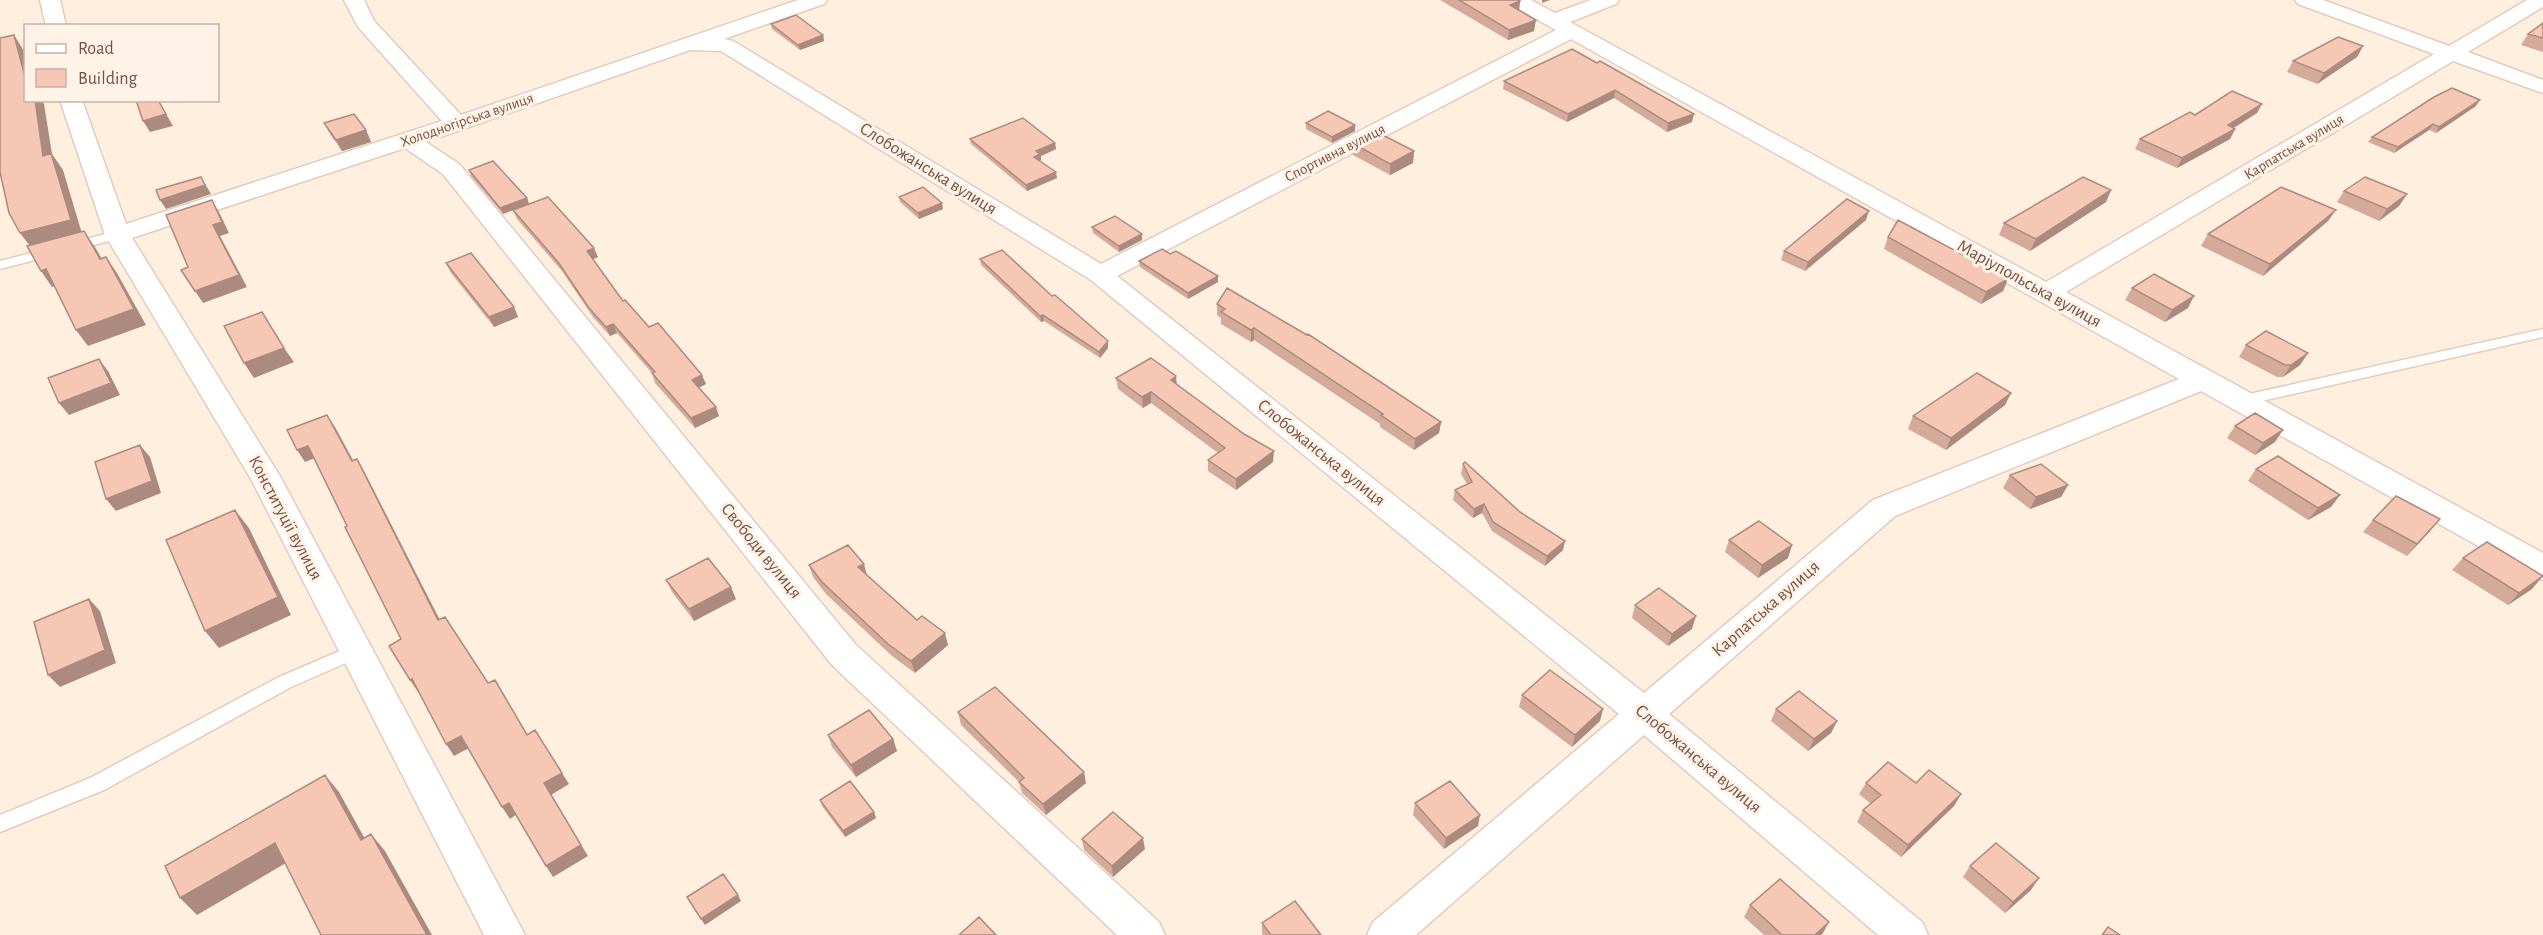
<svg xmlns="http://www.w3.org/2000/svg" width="2543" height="935" font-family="'Alegreya Sans',sans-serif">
<rect width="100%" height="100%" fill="#feefde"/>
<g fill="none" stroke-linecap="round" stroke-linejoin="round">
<defs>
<path id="service" d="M117 231 123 235 121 238 0 269V261Z
M2543 329V337L2240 406 2233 401 2240 396Z
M356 644 362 646 365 651 362 656 291 687 104 790 0 832V815L90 778 279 677Z"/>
<path id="minor" d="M40 0H60L66 26H46Z
M344 0H364L374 21 461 115 798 0H827L824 4 724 39 733 41 1101 264 1556 30 1509 4 1506 0H1531L1555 13 1591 0H1619L1616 4 1570 22 2046 282 2434 54 2298 4 2295 0H2323L2449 46 2527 0H2543V7L2468 52 2543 80V93L2453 61 2066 292 2543 553V580L2532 576 2201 391 1895 516 1669 714 1922 922 1928 935H1878L1644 735 1416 935H1367L1373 922 1619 714 1091 280 721 51 690 50 426 142 459 164 856 645 1159 922 1165 935H1117L832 665 443 174 405 148 132 238 281 478 525 935H484L251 479 105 235 60 100H82L126 224 442 121 358 27ZM1571 39 2179 379 1873 500 1644 693 1117 276Z"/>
</defs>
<use href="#service" stroke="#e5cbbd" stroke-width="3"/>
<use href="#minor" stroke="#e5cbbd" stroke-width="3"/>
<use href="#service" fill="#fff" fill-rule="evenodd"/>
<use href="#minor" fill="#fff" fill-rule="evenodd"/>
</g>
<path fill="#d4ab9b" d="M1440 0H1518L1520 1 1519 10 1534 31 1508 40Z
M2543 23V52L2521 45 2528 34Z
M771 24 823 35 824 41 800 50 772 29Z
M2363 46 2357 57 2317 84 2287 72 2293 61Z
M1597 63 1692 122 1667 132 1614 98 1567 122 1503 89 1504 81Z
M2476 106 2436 133 2429 130 2394 153 2368 142 2372 137Z
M2257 113 2234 128 2235 129 2230 139 2177 168 2135 149 2140 139 2195 115Z
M324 123 366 130 371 142 342 151 330 134Z
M1306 123 1355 131 1332 143 1306 129Z
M970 139 1055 143 1056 149 1041 156V160L1040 161 1057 178 1027 191 971 144Z
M1354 144 1414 151 1413 163 1390 175 1353 155Z
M469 170 527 198 529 204 503 214 471 176Z
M2111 190 2106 202 2030 251 1999 235 2004 223Z
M2344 191 2407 194 2399 206 2379 221 2337 202Z
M899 197 943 209 919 219 900 202Z
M513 210 598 257 593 259 623 301 706 384 699 388 719 416 695 428 655 383 652 373 617 333 610 336 593 317 562 271 517 219Z
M1866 220 1805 271 1781 260 1784 251Z
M2328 221 2263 276 2201 246 2208 234Z
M1092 227 1142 234V240L1119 252 1093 233Z
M1888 237 2008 279 2003 291 1981 304 1884 249Z
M1170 254 1218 276V282L1188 299 1140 267 1139 261Z
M980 259 1052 296 1108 341V348L1100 358 1044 321 1041 322 981 265Z
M446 263 514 307 518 317 494 327 451 273Z
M2132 288 2188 308 2165 322 2125 300Z
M1217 304 1441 422 1439 433 1414 450 1380 427V424L1254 340 1251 342 1221 324V318L1217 315Z
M2246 345 2308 353 2300 365 2283 377H2277L2239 357Z
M1116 378 1177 384 1273 462 1236 490 1208 471V460L1218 453 1151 403 1143 408 1118 389Z
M2011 393 2005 405 1946 450 1908 429 1913 416Z
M2235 426 2275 442 2255 455 2227 438Z
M1463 464 1520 512 1563 550 1545 566 1492 531 1482 513 1473 518 1453 500 1455 490 1467 484 1461 474Z
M2256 469 2340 495 2331 507 2308 520 2248 481Z
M2010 475 2068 485 2061 497 2030 509 2003 488Z
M2373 520 2430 531 2407 556 2363 532Z
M1729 540 1792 545 1788 558 1758 578 1725 552Z
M2463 558 2532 589 2508 605 2452 570Z
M809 565 867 575 917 620 948 645 915 673 892 656 826 594 813 577Z
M666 580 736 599 694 621 672 592Z
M1635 605 1692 629 1668 646 1632 618Z
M1522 695 1600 721 1572 747 1519 707Z
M1776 709 1837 721 1831 733 1808 751 1771 721Z
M958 712 1086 783 1046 815 1022 793 1019 782 961 725Z
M828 735 893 739 897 751 856 777 832 747Z
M1866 783H1916L1961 794 1954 806 1901 857 1857 822 1863 810 1871 804 1859 794Z
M820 800 874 812 876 818 845 837 822 806Z
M1415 803 1478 826 1444 849 1413 815Z
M1082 839 1145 849 1113 877 1084 850Z
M1970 866 2031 890 2005 913 1963 877Z
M1750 905 1823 933 1821 935H1764L1744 917Z
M1262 923 1321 935H1263L1262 934Z"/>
<path fill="#ac8b7e" d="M1542 0H1550L1542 3Z
M1520 1 1519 12 1510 5Z
M1536 20 1534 31 1508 40 1509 30Z
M14 35 24 51 26 56V81Z
M823 35 824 41 800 50 798 45Z
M2363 46 2357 57 2317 84 2324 73Z
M1615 90 1614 98 1567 122 1568 114Z
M35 100H42L44 104 52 154 63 170 83 237 33 250 20 233Z
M158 100 173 126 150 132 143 121Z
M2480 100 2476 106 2436 133 2439 127Z
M2262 104 2257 113 2222 135 2228 125Z
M1694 114 1692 122 1667 132 1668 123Z
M2433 124 2429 130 2394 153 2398 147Z
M1355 125V131L1332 143V137Z
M2235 129 2230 139 2177 168 2182 158Z
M366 130 371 142 342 151 336 140Z
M1055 143 1056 149 1041 156V160L1035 163 1034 157 1036 151Z
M1414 151 1413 163 1390 175V164Z
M1056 172 1057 178 1027 191 1026 185Z
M201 177 211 194 166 209 160 200Z
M2111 190 2106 202 2030 251 2036 239Z
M2407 194 2399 206 2379 221 2387 209Z
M527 198 529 204 503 214 500 208Z
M212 200 219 212 229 233 220 236 247 287 203 303 195 291 213 225Z
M942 203 943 209 919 219 918 213Z
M2336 210 2328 221 2263 276 2270 264Z
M1869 211 1866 220 1805 271 1808 262Z
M84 231 95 247 111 275 100 259Z
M1142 234V240L1119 252V246Z
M594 248 598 257 591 260 587 251Z
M106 257 117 273 146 325 88 346 76 330Z
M46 269 58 285 52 287 41 271Z
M1218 276V282L1188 299V293Z
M2008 279 2003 291 1981 304 1986 292Z
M2194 296 2188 308 2165 322 2172 310Z
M514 307 518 317 494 327 489 317Z
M1043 315 1044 321 1041 322 1040 316Z
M613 324 617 333 610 336 606 327Z
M1254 328V340L1251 342V330Z
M1108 341V348L1100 358 1099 352Z
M284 348 294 362 254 378 244 363Z
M2308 353 2300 365 2283 377 2291 365Z
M99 359 108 371 120 395 69 415 59 403Z
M702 375 706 384 695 389 692 380Z
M1176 376 1177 387 1171 380Z
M1151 392V403L1143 408 1142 397Z
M2011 393 2005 405 1946 450 1951 438Z
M716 407 719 416 695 428 691 418Z
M327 415 335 427 360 473 352 461Z
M1441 422 1439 433 1414 450 1415 439Z
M2283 430 2275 442 2255 455 2263 443Z
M140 445 150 457 161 493 116 511 106 499Z
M308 446 315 458 305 462 297 450Z
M1274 451 1273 462 1236 490V479Z
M357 459 364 471 446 632 438 620Z
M2068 485 2061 497 2030 509 2036 497Z
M2340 495 2331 507 2308 520 2318 508Z
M1484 504 1482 513 1473 518 1474 509Z
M235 510 249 528 291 615 219 648 205 631Z
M2440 519 2430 531 2407 556 2417 544Z
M1565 541 1563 550 1545 566 1547 556Z
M1792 545 1788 558 1758 578 1762 565Z
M864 564 867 576 858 567Z
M2543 576 2532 589 2508 605 2519 593Z
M731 587 736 599 694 621 689 609Z
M89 599 100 611 116 663 60 687 48 675Z
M1696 616 1692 629 1668 646 1672 634Z
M945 633 948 645 915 673 911 661Z
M412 679 420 691 418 692 410 680Z
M1603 709 1600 721 1572 747 1575 735Z
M1837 721 1831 733 1808 751 1814 739Z
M461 736 469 748 454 756 446 744Z
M893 739 897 751 856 777 851 765Z
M1084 772 1086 783 1046 815 1043 804Z
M562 773 569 784 551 795 588 856 553 877 546 866 544 783Z
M325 775 339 792 375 857 361 840Z
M1961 794 1954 806 1901 857 1908 845Z
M509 803 517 814 510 819 502 807Z
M874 812 876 818 845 837 843 831Z
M1480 815 1478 826 1444 849 1446 838Z
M371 834 385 851 432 935H427Z
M1143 838 1145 849 1113 877 1112 866Z
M275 843 291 860 197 915 180 898Z
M2039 878 2031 890 2005 913 2013 902Z
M738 895 741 901 705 925 701 919Z
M1829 922 1823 933 1821 935H1815Z"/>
<path fill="#f6c7b4" stroke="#ac8b7e" stroke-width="1.5" d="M1459 0H1518L1520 1 1510 5 1536 20 1509 30Z
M796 15 823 35 798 45 771 24Z
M2543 23V38L2528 34Z
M14 35 26 81V100H35L43 156 51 153 71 220 20 233 9 213 0 172V38Z
M2338 37 2363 46 2324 73 2293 61Z
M1572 49 1597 63 1600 61 1694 114 1668 123 1615 90 1568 114 1504 81Z
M2452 88 2480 100 2439 127 2433 124 2398 147 2372 137 2434 97Z
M2232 91 2262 104 2228 125 2235 129 2182 158 2140 139 2190 112 2195 115Z
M136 100H158L166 114 143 121Z
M1328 111 1355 125 1332 137 1306 123Z
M354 114 366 130 336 140 324 123Z
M1023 118 1055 143 1036 151 1040 154 1034 157 1056 172 1026 185 970 139Z
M1377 132 1414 151 1390 164 1354 144Z
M493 161 527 198 500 208 469 170Z
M201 177 205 185 160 200 156 190Z
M2083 177 2111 190 2036 239 2004 223Z
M2365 177 2407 194 2387 209 2344 191Z
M923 187 942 203 918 213 899 197Z
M2281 187 2336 210 2270 264 2208 234Z
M548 197 594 248 587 251 623 301 625 300 649 327 658 323 702 375 692 380 716 407 691 418 652 373 655 372 613 324 606 327 589 308 558 262 513 210Z
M1847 199 1869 211 1808 262 1784 251Z
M212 200 222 222 213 225 239 275 195 291 181 270 188 267 166 215Z
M1115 216 1142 234 1119 246 1092 227Z
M1898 220 2008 279 1986 292 1888 237Z
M84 231 100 259 106 257 134 309 76 330 46 269 41 271 27 246Z
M1162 249 1170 254 1176 251 1218 276 1188 293 1139 261Z
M1002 250 1052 296 1055 295 1108 341 1099 352 1043 315 1040 316 980 259Z
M471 253 514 307 489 317 446 263Z
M2154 274 2194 296 2172 310 2132 288Z
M1227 288 1307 335 1308 334 1441 422 1415 439 1381 415 1383 414 1254 328 1251 330 1221 312 1225 309 1217 304Z
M262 312 284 348 244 363 224 326Z
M2266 331 2308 353 2291 365H2285L2246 345Z
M1151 358 1176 376 1171 380 1244 434 1274 451 1236 479 1208 460 1225 448 1151 392 1142 397 1116 378Z
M99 359 111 383 59 403 48 378Z
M1977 373 2011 393 1951 438 1913 416Z
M2255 413 2283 430 2263 443 2235 426Z
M327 415 352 461 357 459 438 620 445 617 488 683 495 680 527 735 535 730 562 773 544 783 581 845 546 866 509 803 502 807 461 736 446 744 412 679 410 680 389 646 401 639 345 527 347 526 308 446 297 450 287 430Z
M140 445 152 481 106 499 95 462Z
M2278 456 2340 495 2318 508 2256 469Z
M1465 462 1520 512 1565 541 1547 556 1493 522 1484 504 1474 509 1455 490 1472 482 1463 464Z
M2041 464 2068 485 2036 497 2010 475Z
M2396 496 2440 519 2417 544 2373 520Z
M235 510 278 597 205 631 166 540Z
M1759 521 1792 545 1762 565 1729 540Z
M2487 542 2543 576 2519 593 2463 558Z
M848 545 864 564 858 567 917 620 922 616 945 633 911 661 888 644 822 582 809 565Z
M708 558 731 587 689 609 666 580Z
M1659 588 1696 616 1672 634 1635 605Z
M89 599 105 650 48 675 34 622Z
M1550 670 1603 709 1575 735 1522 695Z
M995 687 1084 772 1043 804 1019 782 1024 778 958 712Z
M1799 691 1837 721 1814 739 1776 709Z
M869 710 893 739 851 765 828 735Z
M1888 762 1916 783 1929 770 1961 794 1908 845 1863 810 1881 795 1866 783Z
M325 775 361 840 371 834 427 935H321L275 843 180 898 165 866Z
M850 781 874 812 843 831 820 800Z
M1450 781 1480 815 1446 838 1415 803Z
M1113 812 1143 838 1112 866 1082 839Z
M1996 843 2039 878 2013 902 1970 866Z
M723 874 738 895 701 919 687 897Z
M1780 879 1829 922 1815 935H1782L1750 905Z
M1295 901 1321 935H1271L1262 923Z
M979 917 996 935H959Z
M2108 927 2120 935H2102Z"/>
<g text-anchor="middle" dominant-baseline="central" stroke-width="6" stroke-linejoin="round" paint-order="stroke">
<g font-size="15" fill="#765144" stroke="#fff3e7">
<text transform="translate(467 120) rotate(-19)">Холодногірська вулиця</text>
<text transform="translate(2294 147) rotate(-31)">Карпатська вулиця</text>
<text transform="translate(1335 153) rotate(-27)">Спортивна вулиця</text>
</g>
<g font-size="18" fill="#765144" stroke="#fff3e7">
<text transform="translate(928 169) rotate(32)">Слобожанська вулиця</text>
<text transform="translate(2029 284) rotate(29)">Маріупольська вулиця</text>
<text transform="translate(1321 453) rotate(39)">Слобожанська вулиця</text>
<text transform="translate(285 518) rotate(62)">Конституції вулиця</text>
<text transform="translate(761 551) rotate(51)">Свободи вулиця</text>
<text transform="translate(1766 609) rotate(-41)">Карпатська вулиця</text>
<text transform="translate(1698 759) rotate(40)">Слобожанська вулиця</text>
</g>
</g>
<rect x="24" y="24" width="195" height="78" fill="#fff3e7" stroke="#c8b2a6" stroke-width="1.5"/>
<rect x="36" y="44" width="30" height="9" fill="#ffffff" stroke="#c8b2a6" stroke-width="1.5"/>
<text x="78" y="54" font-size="18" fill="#765144">Road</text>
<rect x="36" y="69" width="30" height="18" fill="#f6c7b4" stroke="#c8b2a6" stroke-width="1.5"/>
<text x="78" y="84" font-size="18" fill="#765144">Building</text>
</svg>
